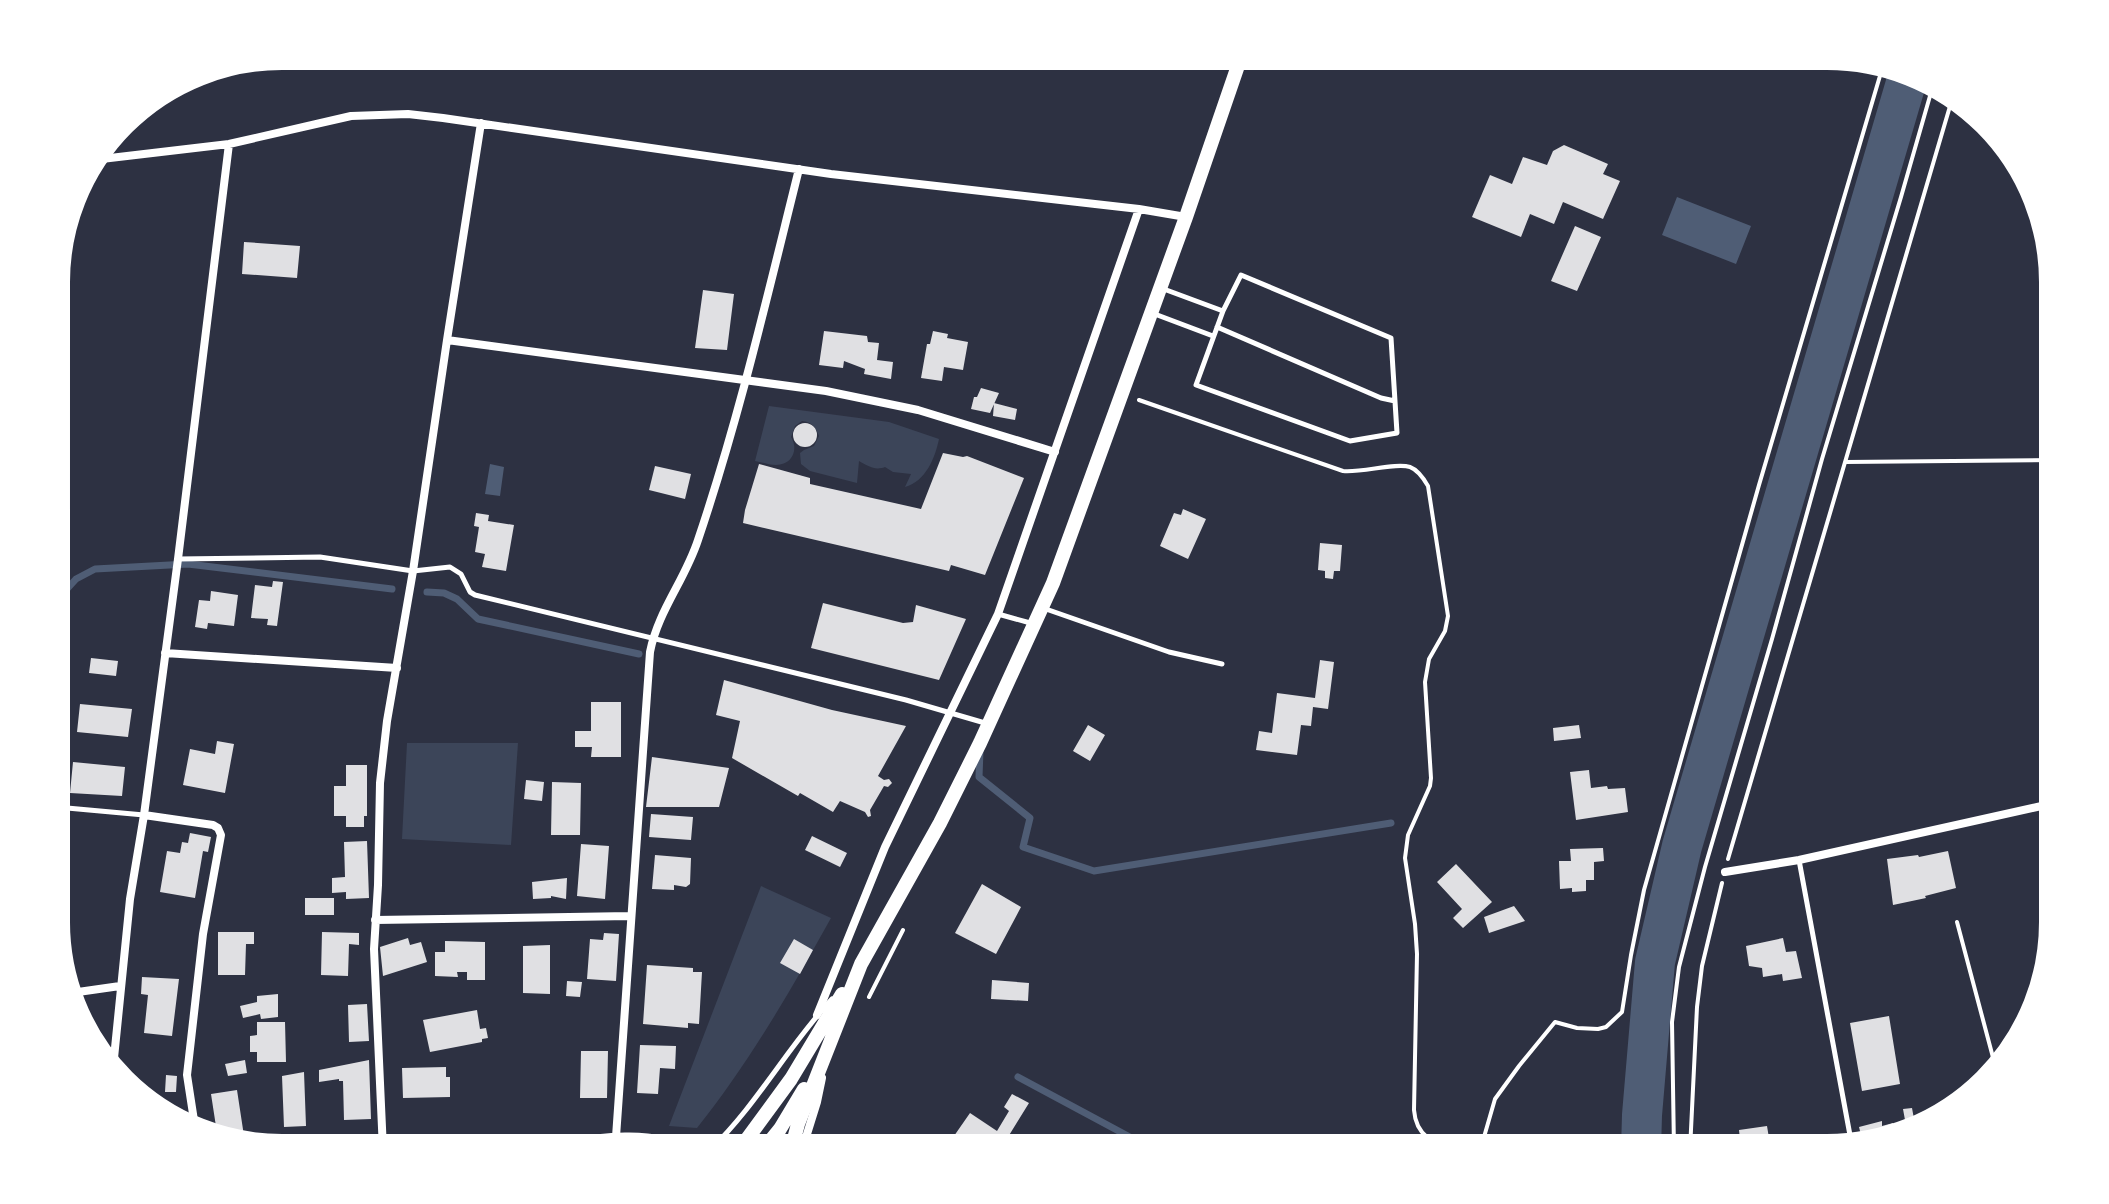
<svg xmlns="http://www.w3.org/2000/svg" width="2109" height="1204" font-family="Barlow,sans-serif">
<rect width="100%" height="100%" fill="#2d3142"/>
<path fill="#3c4559" d="M769 406 889 422 939 439C935 458 926 481 905 487L911 474 893 472 885 467C875 471 868 466 859 461L857 483 810 471 801 464 800 453 804 450 814 446 819 436C815 427 812 422 802 421L795 426 791 437C799 450 792 465 776 465 769 465 761 462 755 461Z
M407 743H518L511 845 402 839Z
M761 886 831 918C791 990 749 1063 697 1128L669 1126Z"/>
<path fill="#4f5d75" d="M1677 197 1751 226 1736 264 1662 235Z
M490 464 504 467 500 496 485 494Z
M1634 1031 1664 1034 1658 1150H1628Z"/>
<g fill="none" stroke-linecap="round" stroke-linejoin="round">
<path stroke="#4f5d75" stroke-width="7" d="M427 592 444 593 457 599 478 619 639 654
M56 594 66 590 76 579 95 569 188 564 392 589
M980 750 979 777 1030 818 1023 847 1094 871 1391 823
M1018 1077 1154 1150"/>
<path stroke="#4f5d75" stroke-width="40" d="M1641 1150 1642 1115 1655 962 1682 846 1908 76"/>
</g>
<path fill="#e0e0e3" d="M1564 145 1608 164 1603 174 1620 181 1603 219 1563 202 1554 224 1530 214 1521 237 1472 217 1490 175 1512 184 1523 157 1547 165 1553 151Z
M1575 226 1601 237 1577 291 1551 281Z
M244 242 300 246 297 278 242 274Z
M703 290 734 294 727 350 695 348Z
M824 331 867 336 868 342 879 343 877 360 893 362 891 379 864 374 865 369 844 361 843 368 819 365Z
M933 331 948 334 947 338 968 342 963 370 944 367 942 381 921 378 927 344H930Z
M981 388 999 393 990 413 971 409 974 397H977Z
M994 403 1017 409 1015 420 993 416Z
M793 435a12 12 0 1 1 24 0a12 12 0 1 1-24 0Z
M943 453 963 457 967 456 1024 478 985 575 951 565 949 571 743 523 745 510 759 464 810 478V484L921 509Z
M655 466 691 474 685 499 649 490Z
M1183 509 1206 519 1188 559 1160 546 1174 513 1181 515Z
M476 513 489 515 488 521 514 525 506 571 482 567 485 554 475 552 479 527 474 526Z
M1320 543 1342 545 1340 571H1334L1333 579 1325 578V571L1318 570Z
M273 581 283 582 277 626 267 625 268 619 251 618 255 585 272 587Z
M211 591 238 595 234 626 208 623 207 629 195 627 199 600 210 601Z
M823 603 903 623 913 622 916 605 966 619 939 680 811 648Z
M91 658 118 661 116 676 89 673Z
M1320 660 1334 662 1328 709 1313 707 1311 726 1301 725 1297 755 1256 750 1259 731 1272 733 1277 693 1315 698Z
M724 680 832 710 906 726 878 776 884 780 889 779 892 783 888 787 884 786 870 810 871 816 868 817 865 812 840 801 833 812 800 793 798 796 732 758 740 721 716 715Z
M591 702H621V757H591L592 747H575V731H591Z
M80 704 132 709 128 737 77 732Z
M1088 725 1105 735 1090 761 1073 751Z
M1579 725 1581 738 1554 741 1553 728Z
M217 741 234 744 225 793 183 785 190 749 215 754Z
M652 757 729 768 719 807H646Z
M73 762 125 767 122 796 70 793Z
M346 765H367V816H364V827H346V816H334V786H346Z
M1589 770 1591 788 1607 786 1608 789 1625 788 1628 812 1576 820 1570 772Z
M526 780 544 782 542 801 524 799Z
M552 782 581 783 580 835H551Z
M651 814 693 817 691 840 649 837Z
M190 833 211 837 208 852 203 851 195 898 160 892 167 851 180 853 182 842 188 843Z
M812 836 847 853 840 867 805 850Z
M367 841 369 898 346 899V892L332 893V878L345 877 344 842Z
M581 844 609 846 605 899 577 896Z
M1603 848 1604 861 1594 862V880H1586V891L1572 892V888L1560 889 1559 861H1571L1570 849Z
M1948 851 1956 888 1925 896 1926 898 1893 905 1887 859 1918 855 1919 857Z
M655 855 691 858 690 884 686 887 674 885V890L652 889Z
M1456 864 1492 902 1463 928 1453 918 1462 909 1437 882Z
M567 878 566 899 551 896V898L533 899 532 882Z
M982 884 1021 907 996 954 955 933Z
M305 898H334V915H305Z
M1514 906 1525 921 1489 933 1484 917Z
M218 932H254V944H246L245 975H218Z
M322 932 359 933V945L349 944 348 976 321 975Z
M604 933 619 934 616 981 587 979 590 939 603 940Z
M408 938 410 945 421 942 427 962 383 976 380 947Z
M1783 938 1786 952 1796 951 1802 978 1783 981 1782 974 1763 977 1762 968 1749 966 1746 946Z
M794 939 813 950 800 974 780 963Z
M445 941 485 942V980H467V972H457L458 977 435 976V952H445Z
M550 945V994L523 993V946Z
M647 965 693 968V972H702L699 1024 688 1023V1028L643 1024Z
M142 977 179 979 172 1036 144 1033 148 995 141 994Z
M992 980 1029 983 1028 1001 991 999Z
M567 981 582 982 580 997 566 996Z
M278 994V1017L261 1019 260 1014 243 1018 240 1006 257 1002V996Z
M367 1004 369 1041 349 1042 348 1005Z
M477 1010 480 1029 486 1028 488 1038 482 1039V1042L430 1052 423 1020Z
M1889 1016 1900 1084 1862 1091 1850 1023Z
M257 1022H285L286 1062H257V1052H250V1036L257 1035Z
M640 1045 676 1046 675 1069 660 1068 658 1094 637 1093Z
M581 1051H608L607 1098H580Z
M245 1060 247 1073 228 1076 225 1064Z
M369 1060 371 1119 344 1120 343 1081H339V1079L319 1082V1070Z
M446 1067V1077H450V1097L403 1098 402 1068Z
M304 1072 306 1126 284 1127 282 1076Z
M166 1075 177 1076 176 1092H165Z
M237 1090 244 1136 235 1138 217 1133 211 1094Z
M1012 1094 1029 1103 1000 1150H975L954 1136 970 1113 997 1131 1009 1111 1004 1107Z
M154 1106 172 1107V1115H163Z
M1912 1108 1914 1119 1905 1120 1903 1109Z
M1882 1121V1126L1893 1123 1895 1133 1863 1143 1859 1127Z
M1767 1126 1771 1150H1727L1726 1141 1740 1139 1739 1130Z
M364 1137V1150H311V1146Z"/>
<g fill="none" stroke-linecap="round" stroke-linejoin="round">
<path stroke="#fff" stroke-width="4" d="M1139 400 1343 471C1362 473 1396 462 1410 467 1418 470 1424 479 1428 486L1448 616 1445 631 1429 659 1425 682 1431 778 1430 786 1408 835 1405 858 1415 924 1417 954 1414 1110C1416 1136 1433 1143 1455 1150
M1845 462 2054 460
M1728 859 1953 96
M1957 922 1995 1065
M869 997 903 930
M1483 1150 1484 1137 1495 1099 1519 1066 1555 1022 1577 1028 1598 1029 1606 1027 1622 1012 1631 955 1644 890 1759 485 1882 69
M1674 1150 1672 1022 1679 967 1705 867 1772 639 1822 459 1901 197 1934 82
M1690 1150 1697 1007 1702 966 1722 883"/>
<path stroke="#fff" stroke-width="5" d="M1241 275 1391 338 1397 433 1350 441 1196 385 1223 311Z
M1161 288 1223 311
M1152 313 1213 336
M1217 327 1381 398 1395 401
M178 559 320 557 413 571 450 567 461 574 470 592 475 595 906 700 985 723
M1043 608 1169 652 1222 664
M998 614 1034 624
M56 807 144 815
M1799 860 1852 1146
M615 1150 616 1138
M710 1150C757 1105 788 1046 832 999"/>
<path stroke="#fff" stroke-width="8" d="M481 123 447 340 826 391 918 410 1055 452
M93 160 229 144 351 116 408 114 443 118 831 174 1139 209 1186 217
M165 653 397 668
M144 815 213 825 218 828 221 835 203 934 187 1075 195 1127
M1725 872 1799 860 2055 803
M375 920 630 916
M71 993 120 986
M817 1015 885 847 998 614 1139 209
M113 1068 130 899 144 815 178 559 229 144
M616 1137 650 652C658 611 685 580 698 540 739 419 768 293 799 169
M383 1150 374 949 378 885 380 783 387 721 413 571 447 340
M522 1150 531 1147C567 1143 655 1124 682 1150
M802 1150 817 1102 822 1078"/>
<path stroke="#fff" stroke-width="14" d="M739 1150 791 1079 842 994
M763 1150 780 1129 804 1089
M791 1150 798 1124 861 964 940 823 980 743 1053 583 1186 217 1242 54"/>
</g>
<path d="M0 0H2109V1204H0ZM282 68H1827A214 214 0 0 1 2041 282V922A214 214 0 0 1 1827 1136H282A214 214 0 0 1 68 922V282A214 214 0 0 1 282 68Z" fill="#fff" fill-rule="evenodd"/>
<path fill="none" stroke="#fff" stroke-width="4" d="M282 68H1827A214 214 0 0 1 2041 282V922A214 214 0 0 1 1827 1136H282A214 214 0 0 1 68 922V282A214 214 0 0 1 282 68Z"/>
</svg>
